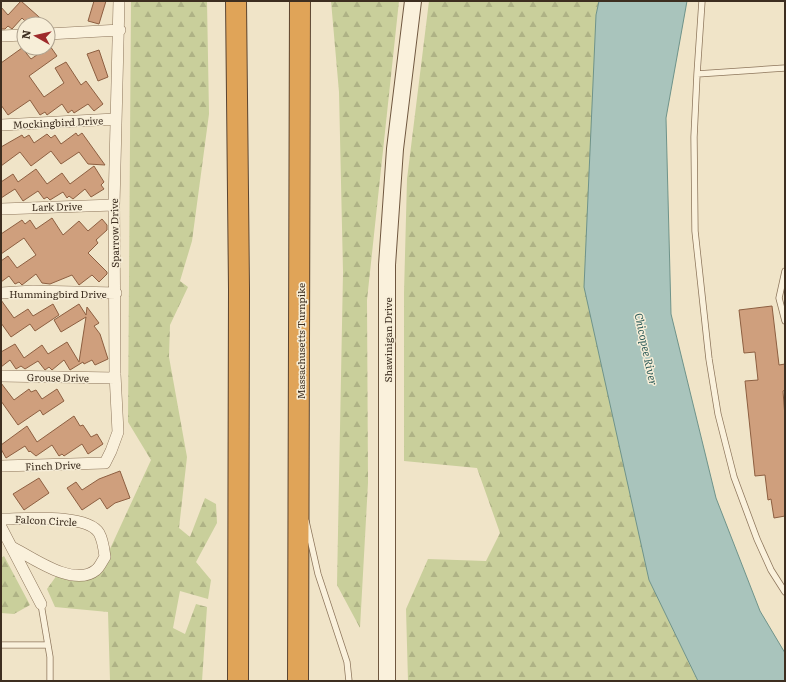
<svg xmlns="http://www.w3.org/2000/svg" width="786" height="682" font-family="Literata,serif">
<defs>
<pattern id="forest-firs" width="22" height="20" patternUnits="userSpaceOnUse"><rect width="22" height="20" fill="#c9cf9b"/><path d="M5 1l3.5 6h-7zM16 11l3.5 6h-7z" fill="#aeb285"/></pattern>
</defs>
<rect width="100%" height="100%" fill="#f0e4c8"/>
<path fill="url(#forest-firs)" d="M131 1H207L209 114 192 241 180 281 188 287 170 325 169 357 187 457 179 528 190 537 205 498 216 504 217 523 196 562 211 580 208 599 180 591 173 628 185 634 196 604 207 607 202 681H110L108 612 55 607 47 589 57 575 71 581 98 575 151 460 128 422Z
M331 1H399L367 300 368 483 360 628 337 585 343 272 339 92Z
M429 1H599L596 15 649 580 698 681H408L406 609 428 559 486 561 500 533 477 468 404 461V293L407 179Z
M4 556 30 605 14 614 1 613V558Z"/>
<path fill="#a9c4bc" stroke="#6f938a" d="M599 1H687L666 118 671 314 716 498 760 611 785 653V681H698L649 580 584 287 596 15Z"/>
<path fill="#cf9f7d" stroke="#8d5f41" d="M21 1 47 24H28L22 18 12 29 8 26 5 29H1V7L8 15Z
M94 1H106L99 24 88 21Z
M50 46 57 56 29 76 44 97 64 83 55 68 66 62 81 85 86 81 103 104 94 111 88 104 74 113 72 110 68 113 62 104 47 115 45 112 40 115 30 100 8 115 1 105V63L22 48 31 59Z
M99 50 108 77 98 81 87 54Z
M76 133 78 136 82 133 105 165 88 164 79 152 61 164 51 151 31 166 20 152 1 166V147L22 135 24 138 29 135 34 143 47 134 51 138 55 135 61 144Z
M94 166 104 182 101 185 104 189 91 197 85 189 73 199 69 196 67 198 63 192 50 200 47 197 44 199 38 191 23 201 15 189 1 198V182L13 174 18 182 36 169 47 184 62 173 70 184Z
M52 218 63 235 79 221 88 231 102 219 107 225V230L96 240 98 243 88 253 107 272V274L99 282 92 275 79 285 72 275 50 284 42 283 36 274 22 285 19 282 15 284 9 276 1 282V261L8 256 17 268 36 255 24 238 1 254V234L22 220 25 224 30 220 36 229Z
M1 300 14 318 28 309 33 316 53 304 59 315 35 331 30 324 11 337 1 323Z
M79 304 86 315 87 307 99 323 94 326 100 334 108 359 95 365 92 360 84 364 83 362 70 370 64 360 52 370 49 367 45 370 38 361 25 369 21 366 16 369 10 360 1 367V352L15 344 24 358 42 345 48 354 67 342 79 362 86 317 61 332 54 320Z
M772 306 779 365 785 364V390L783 391 785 417V516L774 518 771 499 768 500 765 475 755 476 745 381 758 380 755 352 744 353 739 310Z
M1 383 14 400 29 389 31 392 36 390 42 399 57 389 64 401 43 415 40 410 18 425 1 401Z
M74 416 80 426 83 425 91 437 97 434 103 444 88 454 82 444 64 456 62 454 59 456 52 445 36 456 30 451 29 452 25 446 6 458 1 449V445L27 426 37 442Z
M120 471 130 498 115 503 107 509 100 498 82 510 67 488 76 482 82 490 99 479Z
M39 478 49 493 24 510 13 494Z"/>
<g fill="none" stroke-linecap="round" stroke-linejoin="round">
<defs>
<path id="service" d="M785 68 697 74 694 137 695 231 709 359 718 414 734 477 757 539 771 570 785 592
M697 74 702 1
M785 271 779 298 785 321
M306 521 318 574 347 662 349 681
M41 604 50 657V681
M1 645H48"/>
<path id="minor" d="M48 34 120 30
M1 36 24 35
M1 125 115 119
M1 209 114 205
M1 293 33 291 116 293
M1 376 115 378
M1 466 105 463 111 451 118 432 115 374 114 205 119 1
M1 519C23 519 87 513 99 533 103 540 104 549 105 557 102 561 100 567 96 570 74 588 33 558 12 547
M1 527 41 604"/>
<path id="secondary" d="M387 681V265L395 149 413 1"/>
<path id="motorway" d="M236 1 239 289 238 681
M298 681 300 1"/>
</defs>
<use href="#service" stroke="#8d765c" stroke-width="7"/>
<use href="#minor" stroke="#8d765c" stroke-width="12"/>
<use href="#secondary" stroke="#6f573f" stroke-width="18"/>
<use href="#motorway" stroke="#5b4430" stroke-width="22"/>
<use href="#service" stroke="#faf1dc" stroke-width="5.5"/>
<use href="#minor" stroke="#faf1dc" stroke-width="11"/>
<use href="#secondary" stroke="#faf1dc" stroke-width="16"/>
<use href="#motorway" stroke="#e0a458" stroke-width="20"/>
</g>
<g text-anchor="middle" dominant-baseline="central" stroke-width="3" stroke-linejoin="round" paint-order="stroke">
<g font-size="10" fill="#3d2e20" stroke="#f7eed8">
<text transform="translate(58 122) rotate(-3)">Mockingbird Drive</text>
<text transform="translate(57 206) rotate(-1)">Lark Drive</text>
<text transform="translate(114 233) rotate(-91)">Sparrow Drive</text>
<text x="58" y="293">Hummingbird Drive</text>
<text transform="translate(387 340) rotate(-90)">Shawinigan Drive</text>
<text transform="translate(300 341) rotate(-90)">Massachusetts Turnpike</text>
<text transform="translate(58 377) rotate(1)">Grouse Drive</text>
<text transform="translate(53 465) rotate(-2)">Finch Drive</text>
<text transform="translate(46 520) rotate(3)">Falcon Circle</text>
</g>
<g font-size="11" font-style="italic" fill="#2f5d5a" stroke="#f7eed8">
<text transform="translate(647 349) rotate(78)">Chicopee River</text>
</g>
</g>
<rect width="786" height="682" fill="none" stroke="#3d2e20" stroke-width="4"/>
<g transform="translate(36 36) rotate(278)"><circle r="19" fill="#f7eed8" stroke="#ada18e"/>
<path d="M0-3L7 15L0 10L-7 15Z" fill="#9e2a2b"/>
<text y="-6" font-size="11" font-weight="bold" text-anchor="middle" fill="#3d2e20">N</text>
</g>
</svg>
